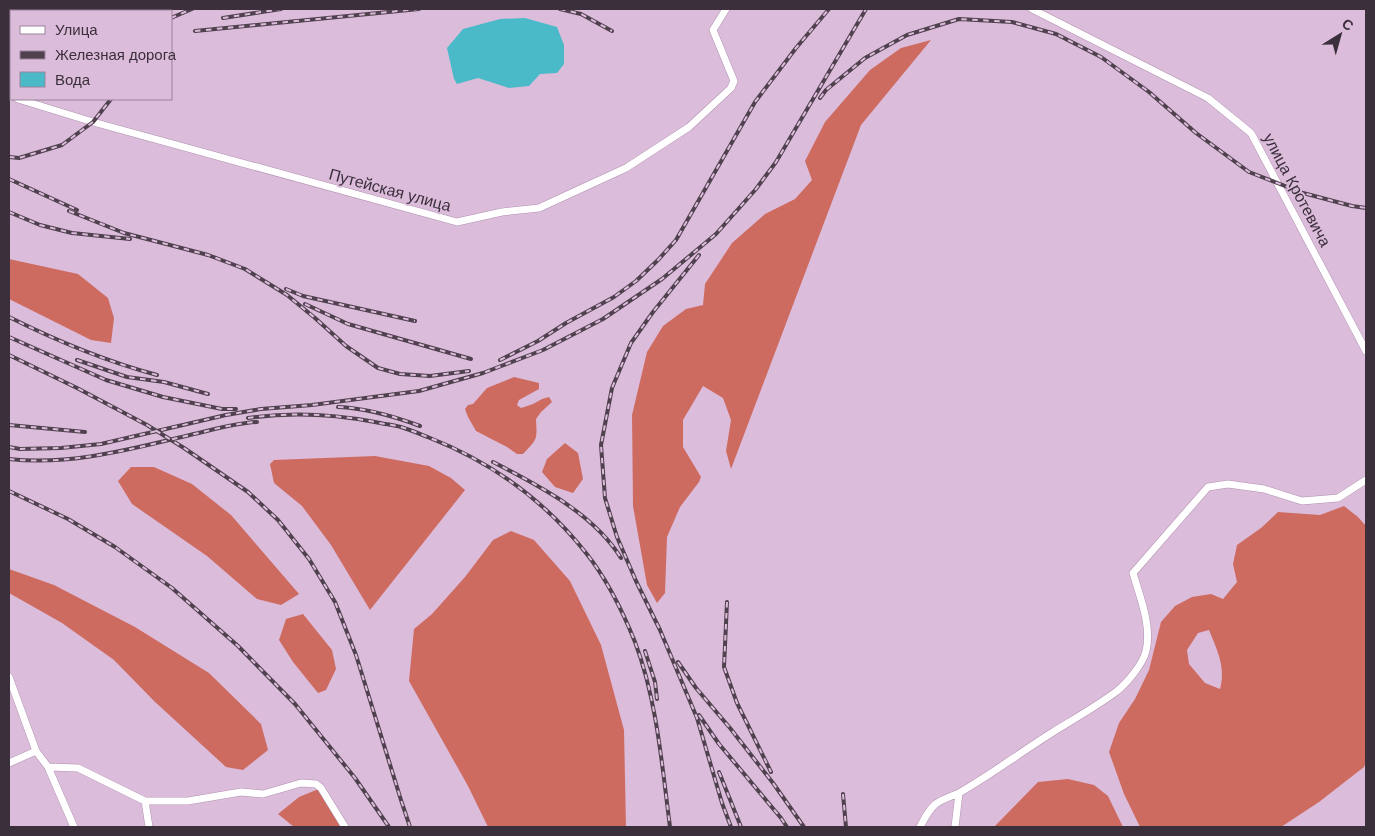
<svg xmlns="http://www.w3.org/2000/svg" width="1375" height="836" font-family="'DM Sans',sans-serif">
<rect width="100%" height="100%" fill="#dcbcdb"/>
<path fill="#ce6b60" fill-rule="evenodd" d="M931 40 861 125 731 469 726 451 731 420 723 398 703 386 683 420V447L701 477 699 482 680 507 667 537 665 593 657 603 647 585 633 506 632 415 647 352 663 326 686 309 703 305 705 284 732 243 765 214 795 199 812 180 805 161 825 122 870 70 901 48Z
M9 259 78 274 108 298 114 318 111 343 91 340 9 299Z
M514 377 539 383V389L519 400 517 405 521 408 533 404 542 399 549 397 552 402 541 412 536 419C537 439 538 439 523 454H517L507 447 476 431 468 417 465 409 468 405 473 404 487 388Z
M565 443 578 453 583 479 573 493 555 487 542 472 547 459Z
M375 456 429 466 451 478 465 490 370 610 331 545 302 506 274 483 270 464 274 460Z
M131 467H154L192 484 231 515 299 594 281 605 257 599 207 556 132 504 118 481Z
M1344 506 1358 517 1366 526V762L1364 767 1319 802 1281 827H1140L1124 794 1109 752 1119 723 1135 699 1149 670 1161 622 1175 606 1192 597 1211 594 1223 599 1237 582 1233 564 1237 545 1261 528 1278 512 1320 515ZM1209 630C1217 650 1226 667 1220 689L1205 683 1189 664 1187 650 1198 633Z
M511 531 534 540 570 581 601 645 624 730 626 827H488L468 786 409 681 414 629 432 614 465 577 493 540Z
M9 569 54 585 135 627 209 673 261 724 268 750 243 770 226 767 154 701 114 660 62 623 9 593Z
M303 614 332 650 336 669 326 690 318 693 293 662 279 640 286 619Z
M1068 779 1094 785 1108 796 1123 827H994L1038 782Z
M321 788 345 827H294L278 814 299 797Z"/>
<path fill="#4abac9" d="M525 18 557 27 564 45V64L557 73 540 74 529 86 509 88 478 78 457 84 454 79 447 48 463 29 500 19Z"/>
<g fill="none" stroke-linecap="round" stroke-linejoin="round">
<defs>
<path id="minor" d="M1032 9 1208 98 1251 133 1366 351
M9 96 11 97
M18 99 93 122 457 222 502 212 539 208 626 168 689 127 731 88 734 81 713 30 726 9
M9 677 36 751 48 767 74 827
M9 763 36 751
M48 767 78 768 145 801H188L241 792 263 794 301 783 316 784 321 788 345 827
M145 801 149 827
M920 827C932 803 935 802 959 793
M955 827 959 793C992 774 1021 752 1053 732 1074 719 1097 706 1117 691 1127 683 1143 664 1146 651 1152 626 1140 597 1133 573L1208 487 1228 484 1264 489 1302 501 1338 498 1366 480"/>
</defs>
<use href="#minor" stroke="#b091af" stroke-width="8"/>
<use href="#minor" stroke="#fff" stroke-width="7"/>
<defs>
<path id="rail" d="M560 9 581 14 612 31
M142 11 143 9
M171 18 192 9
M223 18 281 9
M195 31 419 9
M820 98 826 90 865 58 907 35 959 19 1012 22 1056 34 1101 57 1149 92 1196 133 1249 172 1303 193 1352 206 1366 208
M9 157 19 158 62 145 93 122 111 99
M9 179 77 210
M69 211 124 233 208 255 245 269 287 295 315 318 346 346 378 368 400 374 430 376 469 371
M9 212 40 225 72 233 130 239
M699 255 653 312 631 343 612 388 601 445 605 498 617 537 636 581 660 630 697 718 722 803 731 827
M286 289 303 296 415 321
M305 304 348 324 471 359
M9 317C57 341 105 361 157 375
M9 337 106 380 163 397 222 409H236
M9 355 77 388 147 425 184 448 248 492 278 520 309 559 335 602 356 655 401 800 410 827
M77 360 127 377 164 382 208 394
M500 360 538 341 566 323 614 297 636 281 658 260 676 240 755 102 796 48 829 9
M338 407C366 408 393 416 420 426
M248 418C290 412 333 414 375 422 384 424 393 425 401 427 411 430 420 434 430 438 491 462 545 501 586 553 606 578 623 612 635 642 657 700 662 766 670 827
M9 425 85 432
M9 447 20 449 61 448 101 444 226 415 261 409 312 405 419 391 483 373 543 350 603 319 662 279 716 234 756 189 776 162 866 9
M9 459C70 466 131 449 190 435 212 430 235 423 257 422
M493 462C539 486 593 513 621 558
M9 491 68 519 115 547 172 588 238 646 295 704 355 778 389 827
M727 602 724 667 737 703 771 772
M645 651 655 682 657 699
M678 662 696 688 730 728 773 783 804 827
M699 715 719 744 781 818 787 827
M719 772 741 827
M843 794 846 827"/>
</defs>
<use href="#rail" stroke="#50414f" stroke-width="4"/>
<use href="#rail" stroke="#dcbcdb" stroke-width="2" stroke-dasharray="5.5" stroke-linecap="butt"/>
</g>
<g text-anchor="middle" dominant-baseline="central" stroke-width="4" stroke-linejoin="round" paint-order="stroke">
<g font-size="16" fill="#3b2f3b" stroke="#dcbcdb">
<text transform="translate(390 190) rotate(15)">Путейская улица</text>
<text transform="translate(1297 190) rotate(62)">улица Кротевича</text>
</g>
</g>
<rect width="1375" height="836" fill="none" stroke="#3b2f3b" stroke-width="20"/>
<rect x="10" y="10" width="162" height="90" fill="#dcbcdb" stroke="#9c849b"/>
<rect x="20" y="26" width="25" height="8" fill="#ffffff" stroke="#9c849b"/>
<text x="55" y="35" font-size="15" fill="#3b2f3b">Улица</text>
<rect x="20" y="51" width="25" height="8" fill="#50414f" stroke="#9c849b"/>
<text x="55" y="60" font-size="15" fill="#3b2f3b">Железная дорога</text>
<rect x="20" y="72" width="25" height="15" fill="#4abac9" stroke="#9c849b"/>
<text x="55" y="85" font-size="15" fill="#3b2f3b">Вода</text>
<g transform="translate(1340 35) rotate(37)" stroke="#dcbcdb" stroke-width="4" paint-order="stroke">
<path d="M0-4L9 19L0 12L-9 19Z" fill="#3b2f3b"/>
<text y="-8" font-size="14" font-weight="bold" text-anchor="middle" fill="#3b2f3b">С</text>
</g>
</svg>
